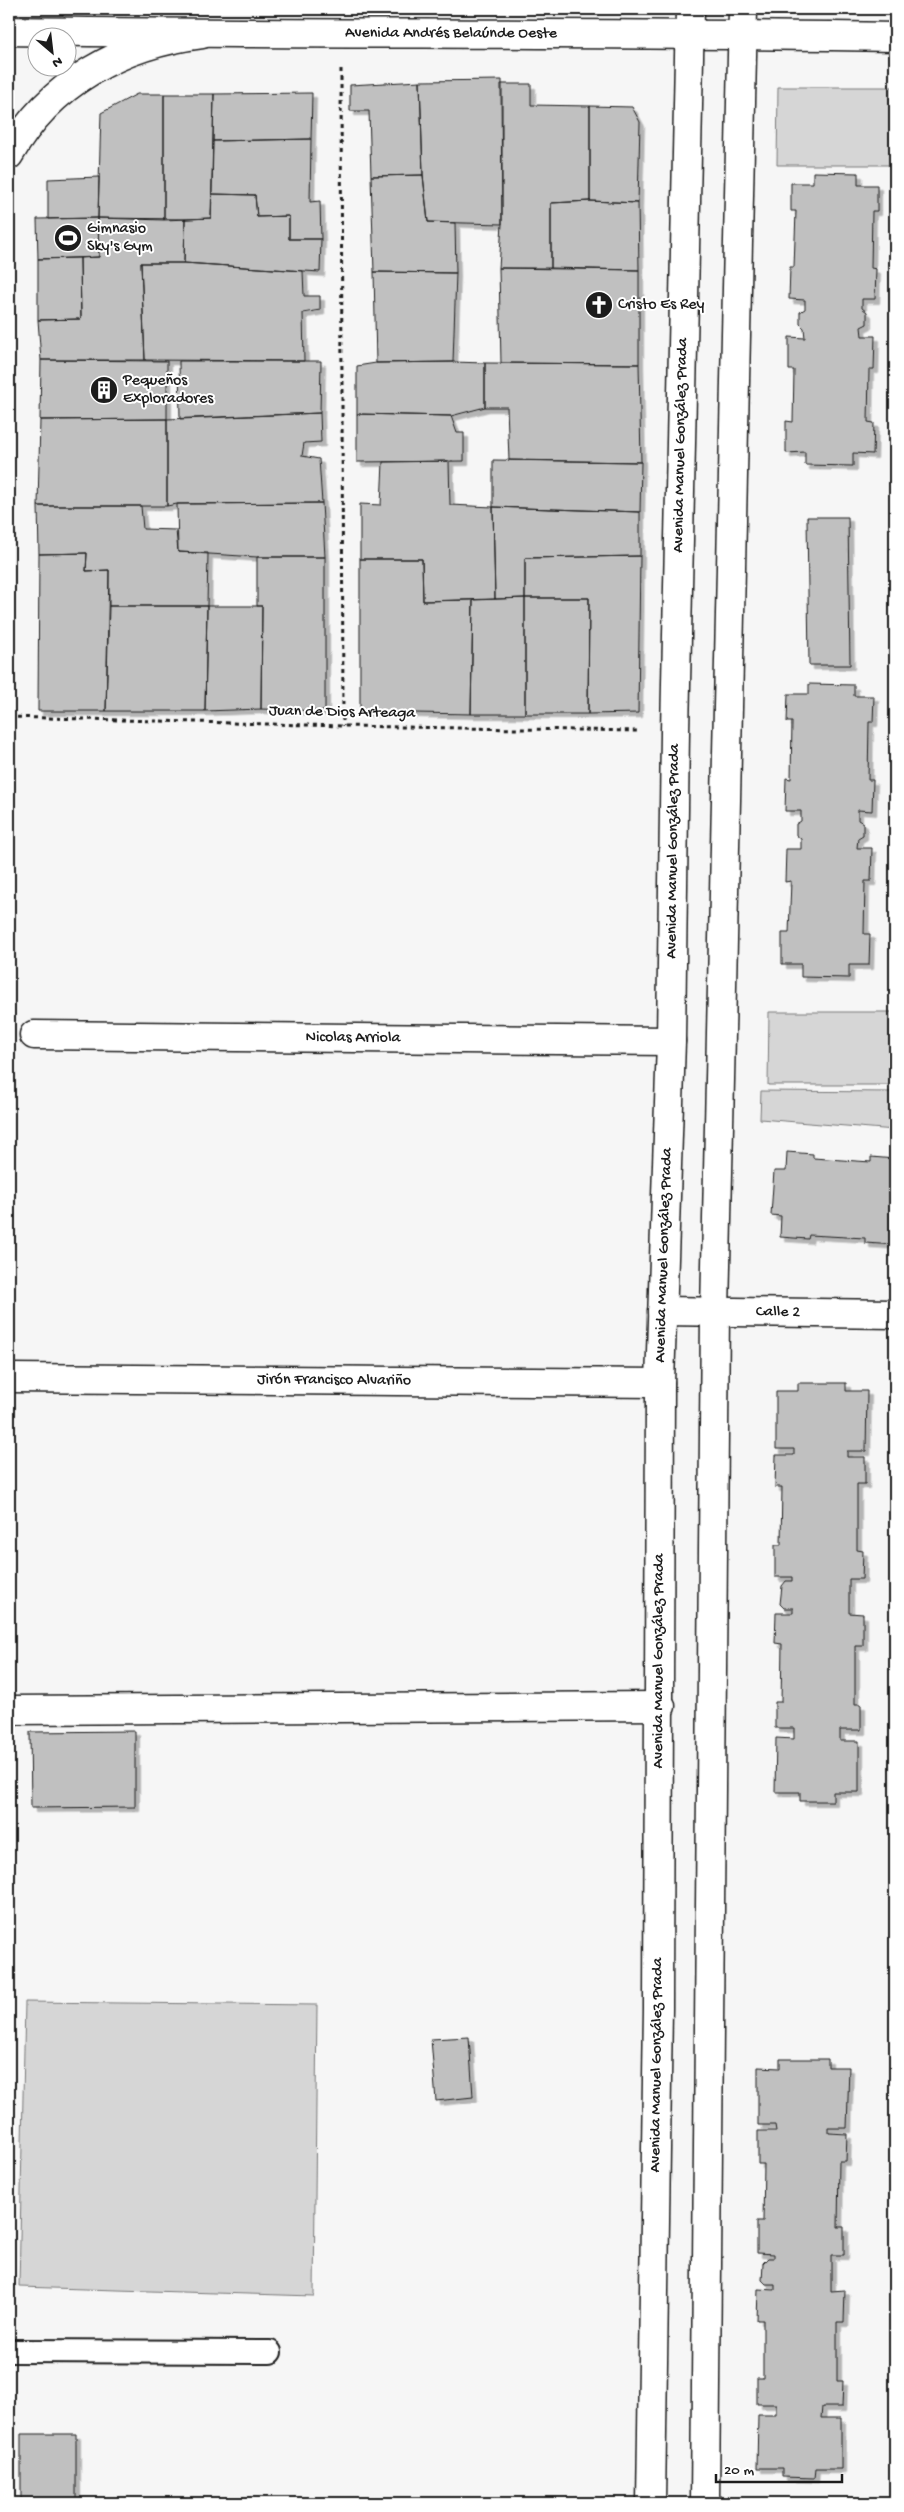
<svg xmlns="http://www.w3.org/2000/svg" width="904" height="2512" font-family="'Gochi Hand',sans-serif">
<defs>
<filter id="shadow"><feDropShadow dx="4.5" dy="4.5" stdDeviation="0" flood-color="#0004"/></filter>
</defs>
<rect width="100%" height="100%" fill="#f6f6f6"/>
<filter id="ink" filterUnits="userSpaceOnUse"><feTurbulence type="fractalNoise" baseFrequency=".02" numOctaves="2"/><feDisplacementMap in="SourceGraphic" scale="10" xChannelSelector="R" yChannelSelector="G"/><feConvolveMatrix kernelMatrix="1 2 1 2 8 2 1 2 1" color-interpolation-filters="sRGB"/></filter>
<g filter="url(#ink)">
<path fill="#d6d6d6" stroke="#797979" d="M778 87H895V165H777Z
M769 1012H895V1085H768Z
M761 1091 895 1092V1130L760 1119Z
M25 2002 317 2005 314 2296 19 2287Z"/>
<path fill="#c0c0c0" stroke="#1c1c1c" filter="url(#shadow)" d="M502 80V224L428 222 423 175 420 81Z
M420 81 423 175 371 176 369 111H350V85Z
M501 84H531V105L590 106V201L551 203V268H499L502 224Z
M312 93 311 139 213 141 214 94Z
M137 94H164V220L98 218 101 113Z
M164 94H214L211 218 164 220Z
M590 106 632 107 640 122 638 203 590 201Z
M311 139 310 202 320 201 321 239H289V216L257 217 255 195 212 194 213 141Z
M813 172 858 173V185H877V211H872L871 268 876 269 875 299H862V308L867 312V324L861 327 862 336H875L874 369H869L868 422 874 423 873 454 853 453V466L805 465V452L786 453V421L793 422 794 370H789V337L805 338 804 328 800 324V312L805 309V300L789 299 790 267H794L796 211H791V183H813Z
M423 175 428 222 455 223 456 273 374 272 371 176Z
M99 177 98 218 48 219V179Z
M212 194 255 195 257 217 289 216V239H321L320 272 184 263 185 219 211 218Z
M590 201 638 203 639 270 551 268V203Z
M98 218 99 257 38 259 37 219Z
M98 218 185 219 184 263H141L145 360H41L38 320 81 319 80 258 99 257Z
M80 258 81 319 38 320V259Z
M141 263H184L303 271 304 296H320V310L303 313 304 361 145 360Z
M499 268 639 270V364L501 363Z
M374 272 456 273 453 362 376 363Z
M41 360 167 361V419L40 420Z
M179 361H321L320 413 180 419Z
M453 362 485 363V407L451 416 357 414V366L376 363Z
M485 363 639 364 641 462 509 460 507 407H485Z
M320 413 321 442 304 443 302 456 319 459 322 503 177 504 167 506V419Z
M357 414 451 416 457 433H464V461L357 462Z
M167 419V506H38L40 420Z
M493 460 641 462 640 512 493 507Z
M449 461 450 505 493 507 495 599 423 601 422 559H360V504L381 505 383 462Z
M322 503 325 557H257L178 552 177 504Z
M38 506H141L143 529 176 530 178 552 208 553 207 606H109V570L86 571 87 553 39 554Z
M493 507 640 512V556L525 558V598L495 599Z
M807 517H848L850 665H809Z
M87 553 86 571 109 570 106 711H38L39 554Z
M640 556 638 713 588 714 589 598H525V558Z
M257 557H325V711L261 709 262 606H257Z
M360 559H422L423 601 473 600 471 714 360 712Z
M525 598V714H471L473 600Z
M525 598H589L588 714H525Z
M109 606H207L205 711H106Z
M207 606H262L261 709 205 711Z
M809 684 854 685V696H874L873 722H869L868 780H873L872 811 858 810V820L863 823V835L858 838 857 848H872L871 881H865L864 934H870L869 965H849V978L801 977V964H782V933H789L791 881 785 882 786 849H801V839L796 835V824L801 821V811H785L786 778 791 779 792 722H787L788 694H809Z
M787 1152 813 1154V1158L871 1162V1157L895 1159V1245L865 1243V1238L809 1235 808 1239 780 1237 781 1216 771 1215 774 1171H786Z
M798 1383H846V1391H867L866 1451H847V1457H865V1484H857V1550L863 1551 862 1579H849V1613L863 1614V1646H855V1704H861V1730H840V1741H859V1792H833V1801H800V1792H775L776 1738 794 1739V1728H775V1702H781L782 1644 775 1643 776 1613H793V1608H784L780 1604 782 1586 786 1581H792V1577H775V1545H781L782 1487H775L776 1455H794V1449H776V1391H798Z
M135 1731V1807L31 1808 30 1732Z
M469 2037 473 2097 436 2101 431 2039Z
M780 2059H828V2067H849L847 2128H829V2133L847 2134 846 2161H839L838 2227H844V2255H831V2291L845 2290 844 2322H837V2381H843L842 2407H822L821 2418H841V2469H815L814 2478 782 2477V2468H757L758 2415H776V2404H757V2378H763V2320H757L758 2289 775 2290V2284H766L762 2280 763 2263 768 2258H774V2254L757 2253V2221H763L764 2164H758V2131H776L775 2125H758V2067L780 2068Z
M21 2434H76V2503H21Z"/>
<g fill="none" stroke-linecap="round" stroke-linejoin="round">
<defs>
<path id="service" d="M9 2351 270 2352"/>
<path id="pedestrian" d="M9 1710 661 1706"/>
<g id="minor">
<path id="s1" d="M34 1035 671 1041"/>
<path id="s2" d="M662 1311 895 1314"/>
<path id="s3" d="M9 1378 660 1383"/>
</g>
<g id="tertiary">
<path id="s4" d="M9 31C304 35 600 32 895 37"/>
<path id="s5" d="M651 2503 658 2008 660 1383 671 1041 675 732 690 9"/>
<path d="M705 2503 715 1312 743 9"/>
</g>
<path id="secondary" d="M9 155C50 82 122 44 202 34"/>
</defs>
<use href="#service" stroke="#1c1c1c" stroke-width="26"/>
<use href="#pedestrian" stroke="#1c1c1c" stroke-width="31"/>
<use href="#minor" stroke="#1c1c1c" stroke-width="31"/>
<use href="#tertiary" stroke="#1c1c1c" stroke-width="31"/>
<use href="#secondary" stroke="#1c1c1c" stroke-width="31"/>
<path stroke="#1c1c1c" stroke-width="3" stroke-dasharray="4 4" stroke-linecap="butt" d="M341 69 343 726
M9 717 343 726 638 731"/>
<use href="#service" stroke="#fff" stroke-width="22"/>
<use href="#pedestrian" stroke="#fff" stroke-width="28"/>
<use href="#minor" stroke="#fff" stroke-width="28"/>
<use href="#tertiary" stroke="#fff" stroke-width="28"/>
<use href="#secondary" stroke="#fff" stroke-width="28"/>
</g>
</g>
<defs>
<symbol id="stadium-disc" viewBox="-11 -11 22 22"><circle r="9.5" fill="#1c1c1c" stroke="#fff"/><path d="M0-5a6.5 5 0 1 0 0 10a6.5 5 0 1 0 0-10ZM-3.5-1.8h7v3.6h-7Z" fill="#fff"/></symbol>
<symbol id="church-disc" viewBox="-11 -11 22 22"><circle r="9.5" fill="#1c1c1c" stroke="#fff"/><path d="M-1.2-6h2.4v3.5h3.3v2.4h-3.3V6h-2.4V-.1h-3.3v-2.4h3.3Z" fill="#fff"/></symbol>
<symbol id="building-disc" viewBox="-11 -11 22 22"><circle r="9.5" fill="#1c1c1c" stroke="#fff"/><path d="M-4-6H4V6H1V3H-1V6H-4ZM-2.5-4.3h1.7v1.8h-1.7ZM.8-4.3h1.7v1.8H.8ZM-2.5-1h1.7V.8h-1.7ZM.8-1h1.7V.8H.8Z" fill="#fff"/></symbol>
</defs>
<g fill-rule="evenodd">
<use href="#stadium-disc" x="52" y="222" width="32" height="32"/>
<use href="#church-disc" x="583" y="289" width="32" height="32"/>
<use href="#building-disc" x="88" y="374" width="32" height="32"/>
</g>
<g text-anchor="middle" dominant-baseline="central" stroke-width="4" stroke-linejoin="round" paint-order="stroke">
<g font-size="16" fill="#1c1c1c" stroke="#fff">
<text stroke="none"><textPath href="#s4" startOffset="442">Avenida Andrés Belaúnde Oeste</textPath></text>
<text stroke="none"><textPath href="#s5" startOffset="2058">Avenida Manuel González Prada</textPath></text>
<text transform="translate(342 713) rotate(1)">Juan de Dios Arteaga</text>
<text stroke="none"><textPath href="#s5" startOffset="1652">Avenida Manuel González Prada</textPath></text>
<text stroke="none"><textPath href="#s1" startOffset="319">Nicolas Arriola</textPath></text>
<text stroke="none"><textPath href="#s5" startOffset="1248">Avenida Manuel González Prada</textPath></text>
<text stroke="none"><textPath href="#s2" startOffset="116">Calle 2</textPath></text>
<text stroke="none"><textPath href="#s3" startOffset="325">Jirón Francisco Alvariño</textPath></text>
<text stroke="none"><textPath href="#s5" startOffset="842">Avenida Manuel González Prada</textPath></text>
<text stroke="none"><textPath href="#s5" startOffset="438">Avenida Manuel González Prada</textPath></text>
</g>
<g font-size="16" fill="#1c1c1c" stroke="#fff" text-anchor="start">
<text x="87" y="229">Gimnasio<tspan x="87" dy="18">Sky's Gym</tspan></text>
<text x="618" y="305">Cristo Es Rey</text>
<text x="123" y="381">Pequeños<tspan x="123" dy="18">Exploradores</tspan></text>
</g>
</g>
<rect width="904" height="2512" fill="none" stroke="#fff" stroke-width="30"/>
<rect x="15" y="15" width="874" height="2482" fill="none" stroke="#1c1c1c" stroke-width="2" filter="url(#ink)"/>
<g transform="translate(52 52) rotate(152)"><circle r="24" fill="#ffffff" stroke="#a4a4a4"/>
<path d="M0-4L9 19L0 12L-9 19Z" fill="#1c1c1c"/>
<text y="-8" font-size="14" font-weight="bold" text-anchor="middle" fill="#1c1c1c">N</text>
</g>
<path d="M716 2474v8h126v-8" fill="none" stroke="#1c1c1c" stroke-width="2.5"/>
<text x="724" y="2474" font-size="15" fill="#1c1c1c" stroke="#ffffff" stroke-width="4" paint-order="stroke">20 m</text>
</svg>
